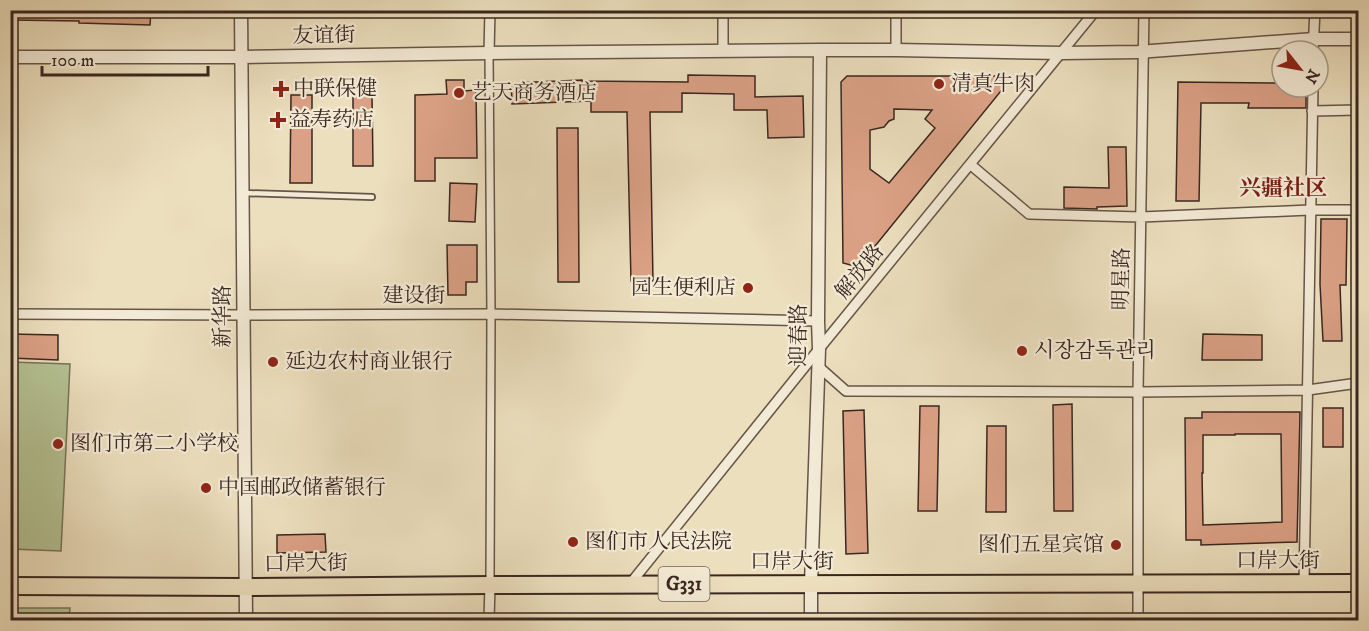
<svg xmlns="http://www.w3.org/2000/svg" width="1369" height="631" font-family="'IM FELL DW Pica','Noto Serif SC','Noto Serif KR',serif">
<rect width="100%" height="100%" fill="#ecdfbe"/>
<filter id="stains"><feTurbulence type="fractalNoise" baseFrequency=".00333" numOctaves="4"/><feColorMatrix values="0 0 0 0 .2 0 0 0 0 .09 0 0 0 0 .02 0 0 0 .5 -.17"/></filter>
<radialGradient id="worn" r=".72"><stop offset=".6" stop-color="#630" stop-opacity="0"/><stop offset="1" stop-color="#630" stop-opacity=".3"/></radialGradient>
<path fill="#b4c294" stroke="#77745a" stroke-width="1.5" d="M11 362 70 364 61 551 11 549Z
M11 608H70L69 620H11Z"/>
<path fill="#dba186" stroke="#3a2720" stroke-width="1.5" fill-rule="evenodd" d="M10 10H151L150 25 79 23V21L10 20Z
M688 75 755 76V97L803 96 804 137 768 138 767 110H734V94L682 93V112H650L653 281H631L627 112H591V101L512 104 511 83 582 80V81L688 82Z
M847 76H999L1005 86 858 267 843 263 841 82ZM894 109 932 110 925 119 935 128 889 183 870 169V130L884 127 889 121 894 119Z
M446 80H464V91L476 90 477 158H435V181H415V95L447 94Z
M1178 82 1282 83V87H1306V108H1248L1249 103H1201L1199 201H1176Z
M291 95H312V183H290Z
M353 95H372L373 166H353Z
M557 128H578L579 282H558Z
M1108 147H1126L1127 206 1097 207V209L1064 208V187L1109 188Z
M450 183 477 184 475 222 449 221Z
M1321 219H1347L1346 285H1340L1342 341H1323L1320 284Z
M447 245H477V282H466V295H448Z
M10 334 58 335V360L10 358Z
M1203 334 1262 335V360H1202Z
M1072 404 1073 511H1054L1053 405Z
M920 406H939L937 511H918Z
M1323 408H1343V447H1323Z
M864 410 868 553 846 554 843 411Z
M1202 412H1300L1297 542 1201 545V540H1186L1185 418H1202ZM1235 434H1281L1282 522 1203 525 1202 473H1203V435H1235Z
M987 426H1006V512H986Z
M325 534 326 552 277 553V535Z"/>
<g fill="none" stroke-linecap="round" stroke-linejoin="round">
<defs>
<path id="service" d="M243 193 372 197"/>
<path id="pedestrian" d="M489 53 491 314 490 584"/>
<path id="minor" d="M723 10V50
M896 50V10
M1313 51 1315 10
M489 53 490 10
M1312 111 1358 110
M971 165 1029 214 1141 217 1310 210H1358
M10 314 243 315 491 314 818 321
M819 367 846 391 1138 392 1308 390 1358 383
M1304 583 1313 87
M630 584 819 349 1096 10
M489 620 490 585
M1138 620V392L1144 10"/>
<path id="tertiary" d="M241 10 246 620
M10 57H243L489 53 820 50H896L1062 53 1138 52 1314 39H1358
M811 620V584L819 349 818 321 820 50"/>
<path id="trunk" d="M10 586 246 587 490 585 1358 583"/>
</defs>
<use href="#service" stroke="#665548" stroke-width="8"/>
<use href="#pedestrian" stroke="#665548" stroke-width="10"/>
<use href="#minor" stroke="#665548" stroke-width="12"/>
<use href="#tertiary" stroke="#665548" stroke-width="15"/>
<use href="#trunk" stroke="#3a2720" stroke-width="20"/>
<use href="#service" stroke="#f3ead5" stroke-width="4.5"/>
<use href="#pedestrian" stroke="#f3ead5" stroke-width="7"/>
<use href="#minor" stroke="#f3ead5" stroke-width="9"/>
<use href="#tertiary" stroke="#f3ead5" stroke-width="12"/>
<use href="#trunk" stroke="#ecdfbe" stroke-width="16"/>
</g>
<g fill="#8f2418" stroke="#f3ead5" stroke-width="2">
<circle cx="939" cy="84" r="6"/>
<path d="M278 80h6v6h6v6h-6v6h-6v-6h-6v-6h6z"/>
<circle cx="459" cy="93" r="6"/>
<path d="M275 111h6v6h6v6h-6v6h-6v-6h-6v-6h6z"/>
<circle cx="748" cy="288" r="6"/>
<circle cx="1022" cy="351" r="6"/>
<circle cx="273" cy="362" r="6"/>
<circle cx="58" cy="444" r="6"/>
<circle cx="206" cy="488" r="6"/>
<circle cx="573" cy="542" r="6"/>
<circle cx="1116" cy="545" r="6"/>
</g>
<g text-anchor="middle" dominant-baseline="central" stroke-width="4.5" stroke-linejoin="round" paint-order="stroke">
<rect fill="#f3ead5" stroke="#726256" stroke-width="1.5" x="658.5" y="567" width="51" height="34" rx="4.5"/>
<g font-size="20" font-weight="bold" fill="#3a2720">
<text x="684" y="584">G331</text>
</g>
<g font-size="21" fill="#3a2720" stroke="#f3ead5">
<text transform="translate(324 36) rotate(-1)">友谊街</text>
<text transform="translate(860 272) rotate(-51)">解放路</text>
<text transform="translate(1122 279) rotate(-89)">明星路</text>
<text x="414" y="296">建设街</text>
<text transform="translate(223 316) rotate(-90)">新华路</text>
<text transform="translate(799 335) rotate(-90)">迎春路</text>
<text x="1278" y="561">口岸大街</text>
<text x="792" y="562">口岸大街</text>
<text transform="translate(306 564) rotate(-1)">口岸大街</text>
</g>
<g font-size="21" fill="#3a2720" stroke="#f3ead5" text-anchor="start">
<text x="951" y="84">清真牛肉</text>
<text x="293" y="89">中联保健</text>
<text x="471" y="93">艺天商务酒店</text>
<text x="290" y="120">益寿药店</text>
<text x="736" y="288" text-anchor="end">园生便利店</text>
<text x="1034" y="351">시장감독관리</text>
<text x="285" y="362">延边农村商业银行</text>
<text x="70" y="444">图们市第二小学校</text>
<text x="218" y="488">中国邮政储蓄银行</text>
<text x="585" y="542">图们市人民法院</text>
<text x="1104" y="545" text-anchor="end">图们五星宾馆</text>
</g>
<g font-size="22" font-weight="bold" fill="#7a1f14" stroke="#f3ead5">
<text x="1283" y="188">兴疆社区</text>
</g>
</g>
<rect width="1369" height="631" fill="none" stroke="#ecdfbe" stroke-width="36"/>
<rect x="12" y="12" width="1345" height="607" fill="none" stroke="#3a2720" stroke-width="3"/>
<rect x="18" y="18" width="1333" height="595" fill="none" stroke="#3a2720" stroke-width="1.5"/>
<g transform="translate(1300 69) rotate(121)"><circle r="28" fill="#f3ead5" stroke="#a99c8d" stroke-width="1.5"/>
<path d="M0-4.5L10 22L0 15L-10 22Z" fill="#8f2418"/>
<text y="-9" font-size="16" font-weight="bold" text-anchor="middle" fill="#3a2720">N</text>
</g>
<path d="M42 66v9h166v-9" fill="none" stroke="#3a2720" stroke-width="3"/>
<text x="51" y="66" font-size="18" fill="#3a2720" stroke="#f3ead5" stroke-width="4.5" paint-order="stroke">100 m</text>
<rect width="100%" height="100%" filter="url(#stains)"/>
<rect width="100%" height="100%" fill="url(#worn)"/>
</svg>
